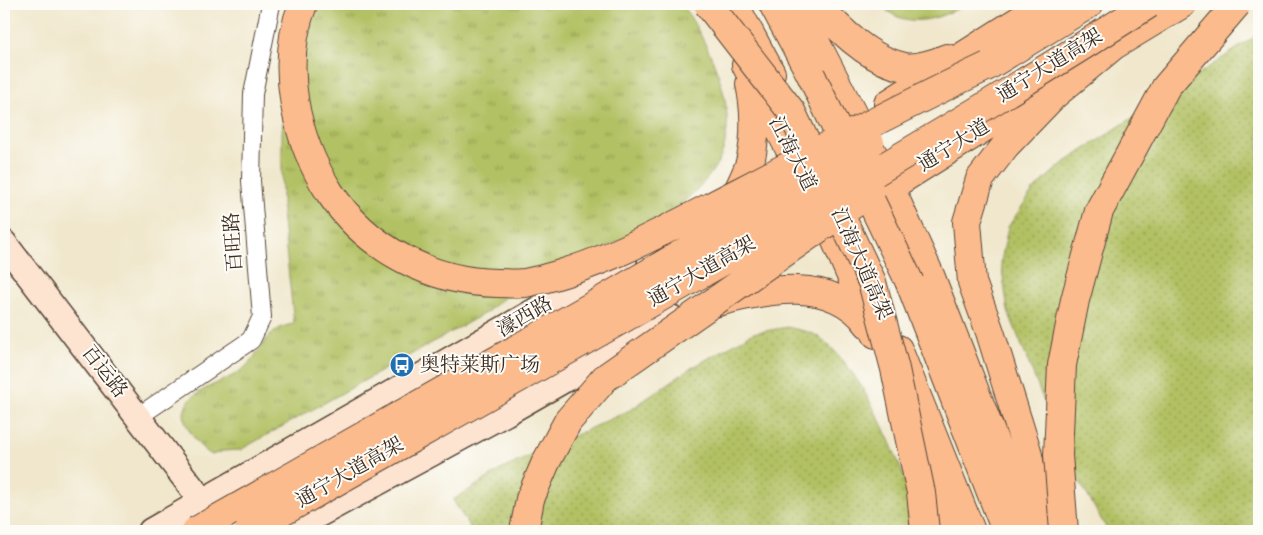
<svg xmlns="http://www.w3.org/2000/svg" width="1263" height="535" font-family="'Libre Bodoni','Noto Serif SC',serif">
<defs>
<pattern id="grass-dots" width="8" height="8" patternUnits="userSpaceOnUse" patternTransform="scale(1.25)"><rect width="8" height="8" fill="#b2c163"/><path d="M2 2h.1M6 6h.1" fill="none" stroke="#929d51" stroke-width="1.8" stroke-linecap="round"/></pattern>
<pattern id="park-tufts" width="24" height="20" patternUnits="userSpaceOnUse" patternTransform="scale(1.25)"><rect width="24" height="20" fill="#b2c163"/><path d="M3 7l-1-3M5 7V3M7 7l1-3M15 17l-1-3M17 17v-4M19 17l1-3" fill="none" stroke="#929d51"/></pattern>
</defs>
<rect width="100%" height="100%" fill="#fdfcf7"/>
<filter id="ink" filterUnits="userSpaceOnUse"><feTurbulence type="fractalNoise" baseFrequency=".02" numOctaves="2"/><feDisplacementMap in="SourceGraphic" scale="10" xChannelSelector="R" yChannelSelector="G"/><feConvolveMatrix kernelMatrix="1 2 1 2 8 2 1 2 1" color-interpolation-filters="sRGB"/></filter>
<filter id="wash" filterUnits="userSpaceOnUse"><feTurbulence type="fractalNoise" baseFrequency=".0096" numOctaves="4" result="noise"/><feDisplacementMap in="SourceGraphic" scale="20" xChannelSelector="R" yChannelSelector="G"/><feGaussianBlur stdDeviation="1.12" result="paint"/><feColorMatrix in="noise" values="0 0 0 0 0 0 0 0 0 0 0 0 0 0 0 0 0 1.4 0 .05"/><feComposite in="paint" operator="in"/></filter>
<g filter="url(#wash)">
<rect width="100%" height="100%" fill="#f0e7cc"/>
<path fill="url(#grass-dots)" stroke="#767640" d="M1259 34V531H1108L1082 486 1043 399 1008 311 1001 262 1008 227 1034 189 1061 165Z
M788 327C797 330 810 331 817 336 867 369 905 476 924 531H472L453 500 504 468 630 410 688 370 753 333Z"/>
<path fill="url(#park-tufts)" stroke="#767640" d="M308 4H682C709 45 743 111 719 160 695 209 619 241 572 264 542 278 510 289 487 312L240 450 223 451 212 455C200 448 196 441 189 430 167 391 225 386 244 368 264 350 264 328 294 324L282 212V134L285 89Z
M880 4H966C939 20 904 31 880 4Z"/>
</g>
<g filter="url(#ink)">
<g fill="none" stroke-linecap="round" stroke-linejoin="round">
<defs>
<path id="street" d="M139 416 251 340 262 317 251 181 253 94 271 4"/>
<path id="secondary" d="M4 243 203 502
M151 531 624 260
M288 531 506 413 672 318"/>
<path id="primary" d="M796 4 890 187 930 275 1029 531
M817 4C838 29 871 61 905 67 916 69 936 63 947 58
M1098 55 1182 4
M746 65 829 225 876 334
M888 104 1045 4
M736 195C741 183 749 170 751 158 756 135 755 107 750 84
M874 197 1047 88
M714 303C765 289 832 275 868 324
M919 444 952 531
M1044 531 1027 451 990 332 972 282 967 222 980 179 1006 145 1053 96 1113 46"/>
<path id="highway" d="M734 4 771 73
M773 4 811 75
M988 66 1089 4
M910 283 1006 531
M898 349 971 531"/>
</defs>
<use href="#street" stroke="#564638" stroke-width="20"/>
<use href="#secondary" stroke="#564638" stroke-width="28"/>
<use href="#primary" stroke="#564638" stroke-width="30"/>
<use href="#highway" stroke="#564638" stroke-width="30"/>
<use href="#street" stroke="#fff" stroke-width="18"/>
<use href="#secondary" stroke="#fde4d1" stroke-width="25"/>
<use href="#primary" stroke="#fbbb8d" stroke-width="28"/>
<use href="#highway" stroke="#fbbb8d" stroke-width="28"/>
<defs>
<path id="highway-bridge" d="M303 4C279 65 295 139 330 193 367 248 430 282 497 283 506 283 516 284 525 283 601 268 672 226 741 191 823 148 905 105 988 66
M708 4 791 111 872 282 895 369 921 493 925 531
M811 75 910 283
M196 531 601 301 870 143
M249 531C551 359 856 191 1149 4
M524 531 530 499 546 462 568 421 605 378 871 192
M1064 531 1058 455 1062 365 1075 300 1099 211 1166 87 1237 4"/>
</defs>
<use href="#highway-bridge" stroke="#564638" stroke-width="30" stroke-linecap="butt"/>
<use href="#highway-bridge" stroke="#fbbb8d" stroke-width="28"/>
</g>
</g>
<defs>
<symbol id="bus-disc" viewBox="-11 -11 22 22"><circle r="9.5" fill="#1f6fb2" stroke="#fdfcf7"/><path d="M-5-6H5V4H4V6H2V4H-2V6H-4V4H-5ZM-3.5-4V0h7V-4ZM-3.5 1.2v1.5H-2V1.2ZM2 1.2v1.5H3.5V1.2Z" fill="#fff"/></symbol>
</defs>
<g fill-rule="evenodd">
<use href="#bus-disc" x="388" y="351" width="28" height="28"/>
</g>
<g text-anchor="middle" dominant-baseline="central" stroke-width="4" stroke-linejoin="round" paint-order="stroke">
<g font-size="20" fill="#3b2a1e" stroke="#fdfcf7">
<text transform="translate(1050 66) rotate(-32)">通宁大道高架</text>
<text transform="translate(954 146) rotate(-32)">通宁大道</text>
<text transform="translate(792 154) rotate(63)">江海大道</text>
<text transform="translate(234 242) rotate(-94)">百旺路</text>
<text transform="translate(861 264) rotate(66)">江海大道高架</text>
<text transform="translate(702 272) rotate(-30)">通宁大道高架</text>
<text transform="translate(525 317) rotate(-30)">濠西路</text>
<text transform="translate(104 372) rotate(52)">百运路</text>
<text transform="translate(350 473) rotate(-30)">通宁大道高架</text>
</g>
<g font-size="20" fill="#3b2a1e" stroke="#fdfcf7" text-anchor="start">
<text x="420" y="365">奥特莱斯广场</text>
</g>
</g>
<rect width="1263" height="535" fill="none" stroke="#fdfcf7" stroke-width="20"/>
</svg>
